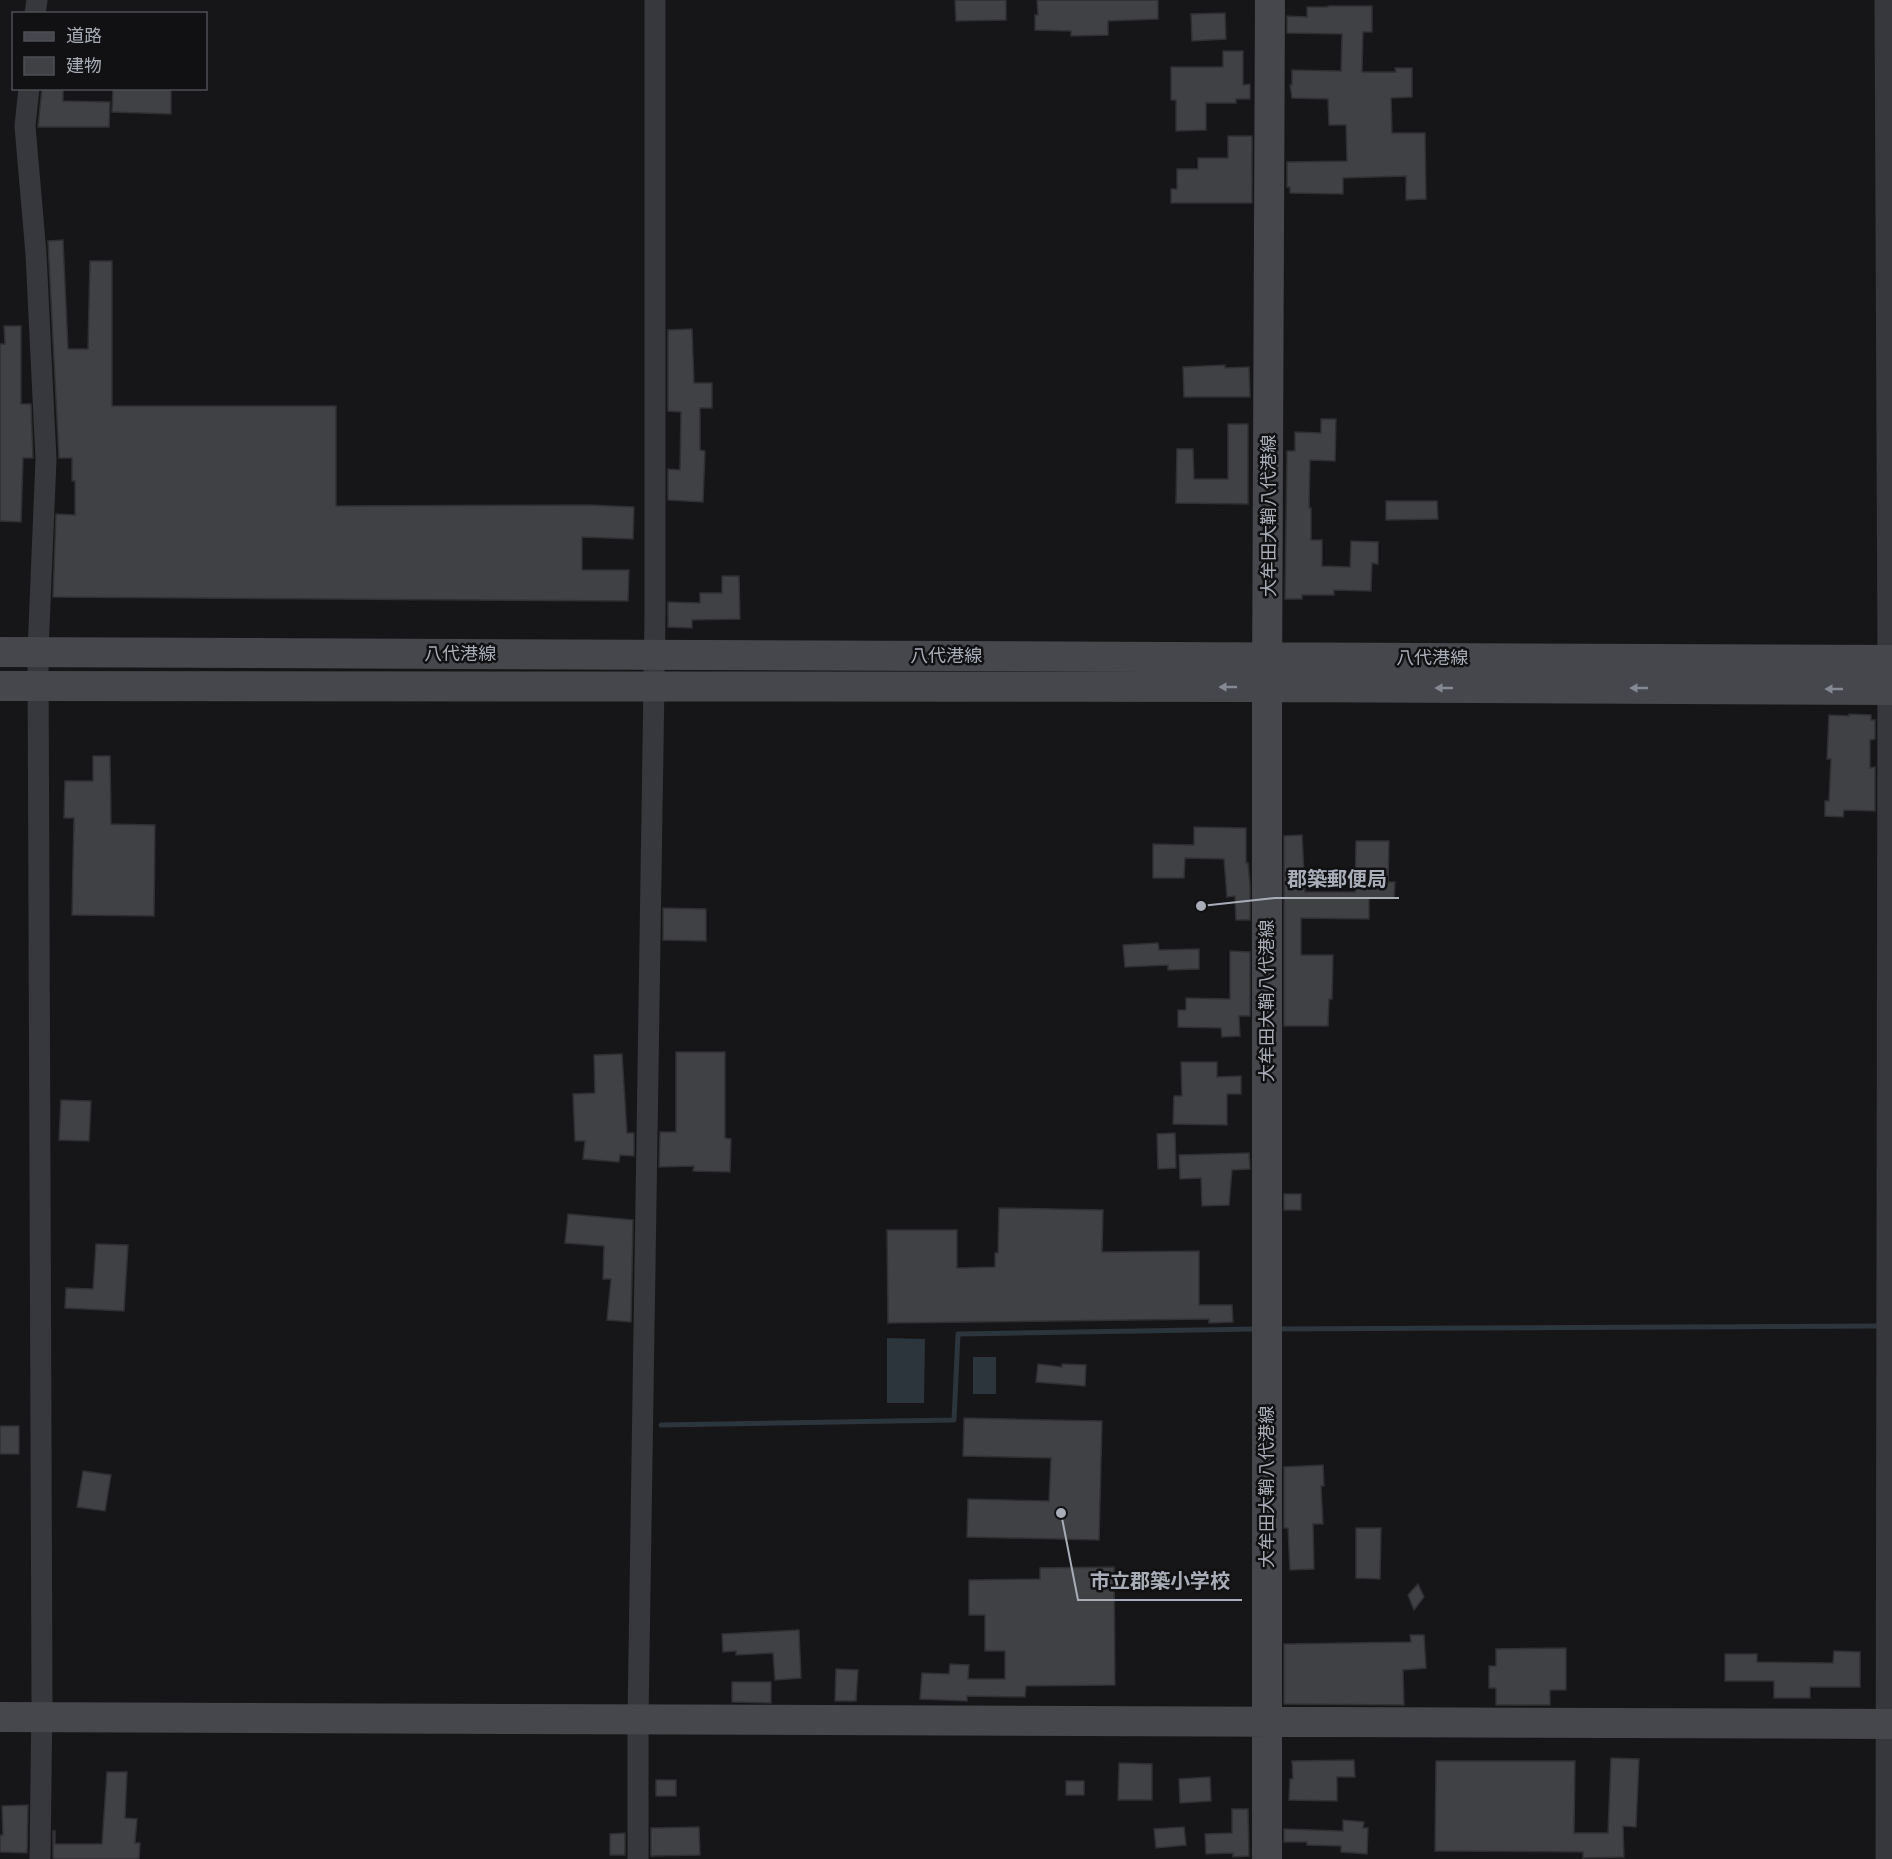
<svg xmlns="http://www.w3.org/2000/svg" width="1892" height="1859" font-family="Jost,'Noto Sans JP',sans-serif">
<rect width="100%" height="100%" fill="#161618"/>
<path fill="#2c353c" d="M887 1338 925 1339 924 1403H887Z
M973 1357H996V1394H973Z"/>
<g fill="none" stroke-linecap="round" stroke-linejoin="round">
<path stroke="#2c353c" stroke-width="5" d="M1276 1329 1881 1326
M661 1425 954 1420 958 1334 1257 1329"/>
</g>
<path fill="#404145" stroke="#303034" stroke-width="1.5" d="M955 0H1006V20L956 21Z
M1037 0H1158V19L1108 21V35L1071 36V31L1035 30V15H1038Z
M1328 6H1372V32H1363L1362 72H1396L1395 68H1412V97L1391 98 1392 133H1425L1426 199 1406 200V176L1343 178V194L1290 193V187H1287V162L1347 161 1346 125H1329L1328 99 1292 98 1290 85H1292V70L1341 71 1342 34 1287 33V16L1307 17V7H1328Z
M1225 13 1226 39 1192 41 1191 14Z
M1223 51H1243V85L1250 84V99H1236V103H1206V130L1176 131V100H1171V67H1223Z
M42 88H63V101L110 102 109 127H38Z
M113 88H171V114L112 112Z
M1228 136H1252V203H1171V189H1177V169H1198V158H1228Z
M63 240 68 349H88L90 261H112V406H336V506L589 505 634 507 633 539 582 537V570H629L628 601 53 597 56 514 75 515V481H72V458H59L48 241Z
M4 326H21V404H31L33 458H23L21 522 0 521V344H5Z
M692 329 694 383H712V408H700V450L705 451 703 502 668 500V469L680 470 681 412 668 411V330Z
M1225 365V368L1249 367 1250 397H1184L1183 367Z
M1321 419H1336L1335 461 1310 460 1309 508H1311V540H1322V566L1350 567 1351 541 1378 542V564L1372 563 1371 591 1334 590V595H1302V599H1285L1287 451H1295V432L1321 433Z
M1228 424H1248V504L1176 503 1177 449H1193L1194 479H1228Z
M1386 501H1437L1438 519 1386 520Z
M722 576H739L740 619 692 620V628L668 627V602L700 603V593H722Z
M1849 714 1871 715V720H1875V739L1870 740V768L1875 767V811L1844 810 1843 817 1825 816V801H1829L1831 759H1827L1829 715 1849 716Z
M93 756H110L111 824 155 825 154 916 72 915 74 818H64L65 781H93Z
M1194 827 1246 828V863H1248L1250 886V920H1236L1235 896 1227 897 1224 859 1185 858 1184 878H1153V844L1194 845Z
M1302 835 1305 892H1355L1356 841H1389L1388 882H1395L1394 898H1369V919L1301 918V955H1333L1332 999H1329L1328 1026H1284V836Z
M663 908 706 909V941L663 940Z
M1158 943 1159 950 1199 949V969L1168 970V965L1125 967 1123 945Z
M1230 951 1250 952V1016H1239L1240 1036 1222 1037 1221 1028 1178 1027V1010H1186V998L1230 999Z
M676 1052H725V1138L731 1139 730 1172 693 1171 694 1166 659 1167 660 1132H676Z
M622 1054 627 1133H634V1156L620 1155 619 1162 583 1159 585 1141H575L573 1094 595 1093 594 1055Z
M1181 1062H1217V1077L1241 1076V1094H1227V1125L1173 1124 1174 1096H1182Z
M61 1100 91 1101 89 1141 59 1140Z
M1175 1133 1176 1168 1158 1169 1157 1134Z
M1249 1153 1250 1169 1232 1170 1229 1205 1202 1206 1201 1178 1180 1179 1179 1155Z
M1284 1194H1301V1210H1284Z
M999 1208 1103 1210 1102 1252 1199 1251V1305H1232L1233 1322 1209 1323V1319L888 1323 887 1230H957V1268L995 1267V1253H998Z
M568 1214 633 1220 631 1322 607 1320 611 1279H603L604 1246 565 1243Z
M96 1244 128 1245 124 1311 65 1308 66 1288 93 1289Z
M1038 1364 1062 1367V1364L1086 1365 1085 1386 1036 1382Z
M964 1418 1102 1421 1099 1540 967 1537 968 1499 1049 1501 1051 1458 963 1456Z
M0 1426H19V1454H0Z
M1323 1465 1324 1486H1321L1323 1524H1313L1314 1569 1290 1570 1288 1528H1284V1467Z
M83 1471 111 1475 105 1511 77 1507Z
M1356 1528H1381L1380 1579 1356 1578Z
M1114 1567 1115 1685 1026 1686 1025 1697 967 1696V1701L920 1699 922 1673 949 1674 950 1664 969 1665 968 1679H1005V1651H985V1615H969V1580L1040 1579V1568Z
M1418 1584 1424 1597 1414 1610 1408 1595Z
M799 1630 801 1678 775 1680 773 1653 736 1655V1651L723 1652 722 1634Z
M1410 1635H1424L1426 1668 1403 1670 1404 1705 1284 1704V1644L1411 1642Z
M1566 1648V1690H1550V1705H1496V1688H1489V1666H1496V1649Z
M1834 1651 1860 1652V1687H1810V1698H1774V1681H1725V1654H1757V1662L1833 1663Z
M836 1669 858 1670 856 1701H835Z
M732 1682H771V1703L732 1702Z
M1611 1758 1639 1759 1636 1827 1623 1826 1624 1857 1583 1858V1852L1435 1851 1436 1761H1575L1574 1833H1608Z
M1354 1760 1355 1777H1337V1801L1289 1800 1290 1779H1293L1292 1761Z
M1119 1763 1152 1764V1800H1118Z
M107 1772H127L125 1818 137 1819 135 1843H140L139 1859H53V1831H55V1844H102Z
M1210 1777 1211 1801 1180 1803 1179 1779Z
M656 1780H676V1796H656Z
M1066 1781H1084V1795H1066Z
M28 1805 27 1853 0 1852V1835H3L2 1806Z
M1232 1809H1248L1249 1856 1233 1857V1853L1206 1854 1205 1834 1232 1833Z
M1343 1820 1364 1822 1363 1828H1368L1367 1854 1341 1852V1846L1307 1845V1842H1284V1829L1343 1831Z
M699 1827 700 1855 651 1856V1828Z
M1184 1827 1186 1845 1156 1848 1154 1829Z
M625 1833V1855H610V1834Z"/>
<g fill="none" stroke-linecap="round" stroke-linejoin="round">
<path stroke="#37383d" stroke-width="21" d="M1885 0 1888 660 1886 1859
M35 14 37 0
M29 88 25 126 36 254 46 459 38 652 42 1700 40 1859
M638 1859V1720L655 617V0"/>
<path stroke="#45474d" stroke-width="30" d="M0 652 1892 660
M0 686 1267 687 1892 690
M0 1717 1892 1724
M1267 1859V687L1270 0"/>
</g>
<defs><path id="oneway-solid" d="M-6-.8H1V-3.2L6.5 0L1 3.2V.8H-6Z" transform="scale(1.5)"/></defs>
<g fill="#858993">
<use href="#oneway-solid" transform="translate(1228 687) rotate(180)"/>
<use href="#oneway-solid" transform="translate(1444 688) rotate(-180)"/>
<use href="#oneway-solid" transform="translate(1639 688) rotate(-180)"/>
<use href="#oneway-solid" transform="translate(1834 689) rotate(-180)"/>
</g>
<g text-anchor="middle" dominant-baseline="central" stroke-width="5" stroke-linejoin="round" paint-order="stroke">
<g font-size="18" fill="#a8adb8" stroke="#111113">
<text transform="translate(1269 516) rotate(-90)">大牟田大鞘八代港線</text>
<text x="460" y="654">八代港線</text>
<text x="946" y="656">八代港線</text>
<text x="1432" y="658">八代港線</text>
<text transform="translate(1267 1001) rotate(-90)">大牟田大鞘八代港線</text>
<text transform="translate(1267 1487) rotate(-90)">大牟田大鞘八代港線</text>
</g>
</g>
<path fill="none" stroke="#a8adb8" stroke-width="2" d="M1201 906L1275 898H1399M1061 1513L1078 1600H1242"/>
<g fill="#a8adb8" stroke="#111113" stroke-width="2">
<circle cx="1201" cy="906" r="6"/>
<circle cx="1061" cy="1513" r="6"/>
</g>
<g font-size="20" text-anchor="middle" font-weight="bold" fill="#a8adb8" stroke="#111113" stroke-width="5" stroke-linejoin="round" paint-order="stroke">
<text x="1337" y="886">郡築郵便局</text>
<text x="1160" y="1588">市立郡築小学校</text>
</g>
<rect x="12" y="12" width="195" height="78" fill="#111113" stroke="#4d4f55" stroke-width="1.5"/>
<rect x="24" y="32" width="30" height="9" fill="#45474d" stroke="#4d4f55" stroke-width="1.5"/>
<text x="66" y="42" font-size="18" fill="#a8adb8">道路</text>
<rect x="24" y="57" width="30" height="18" fill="#404145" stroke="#4d4f55" stroke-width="1.5"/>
<text x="66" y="72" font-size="18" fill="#a8adb8">建物</text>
</svg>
